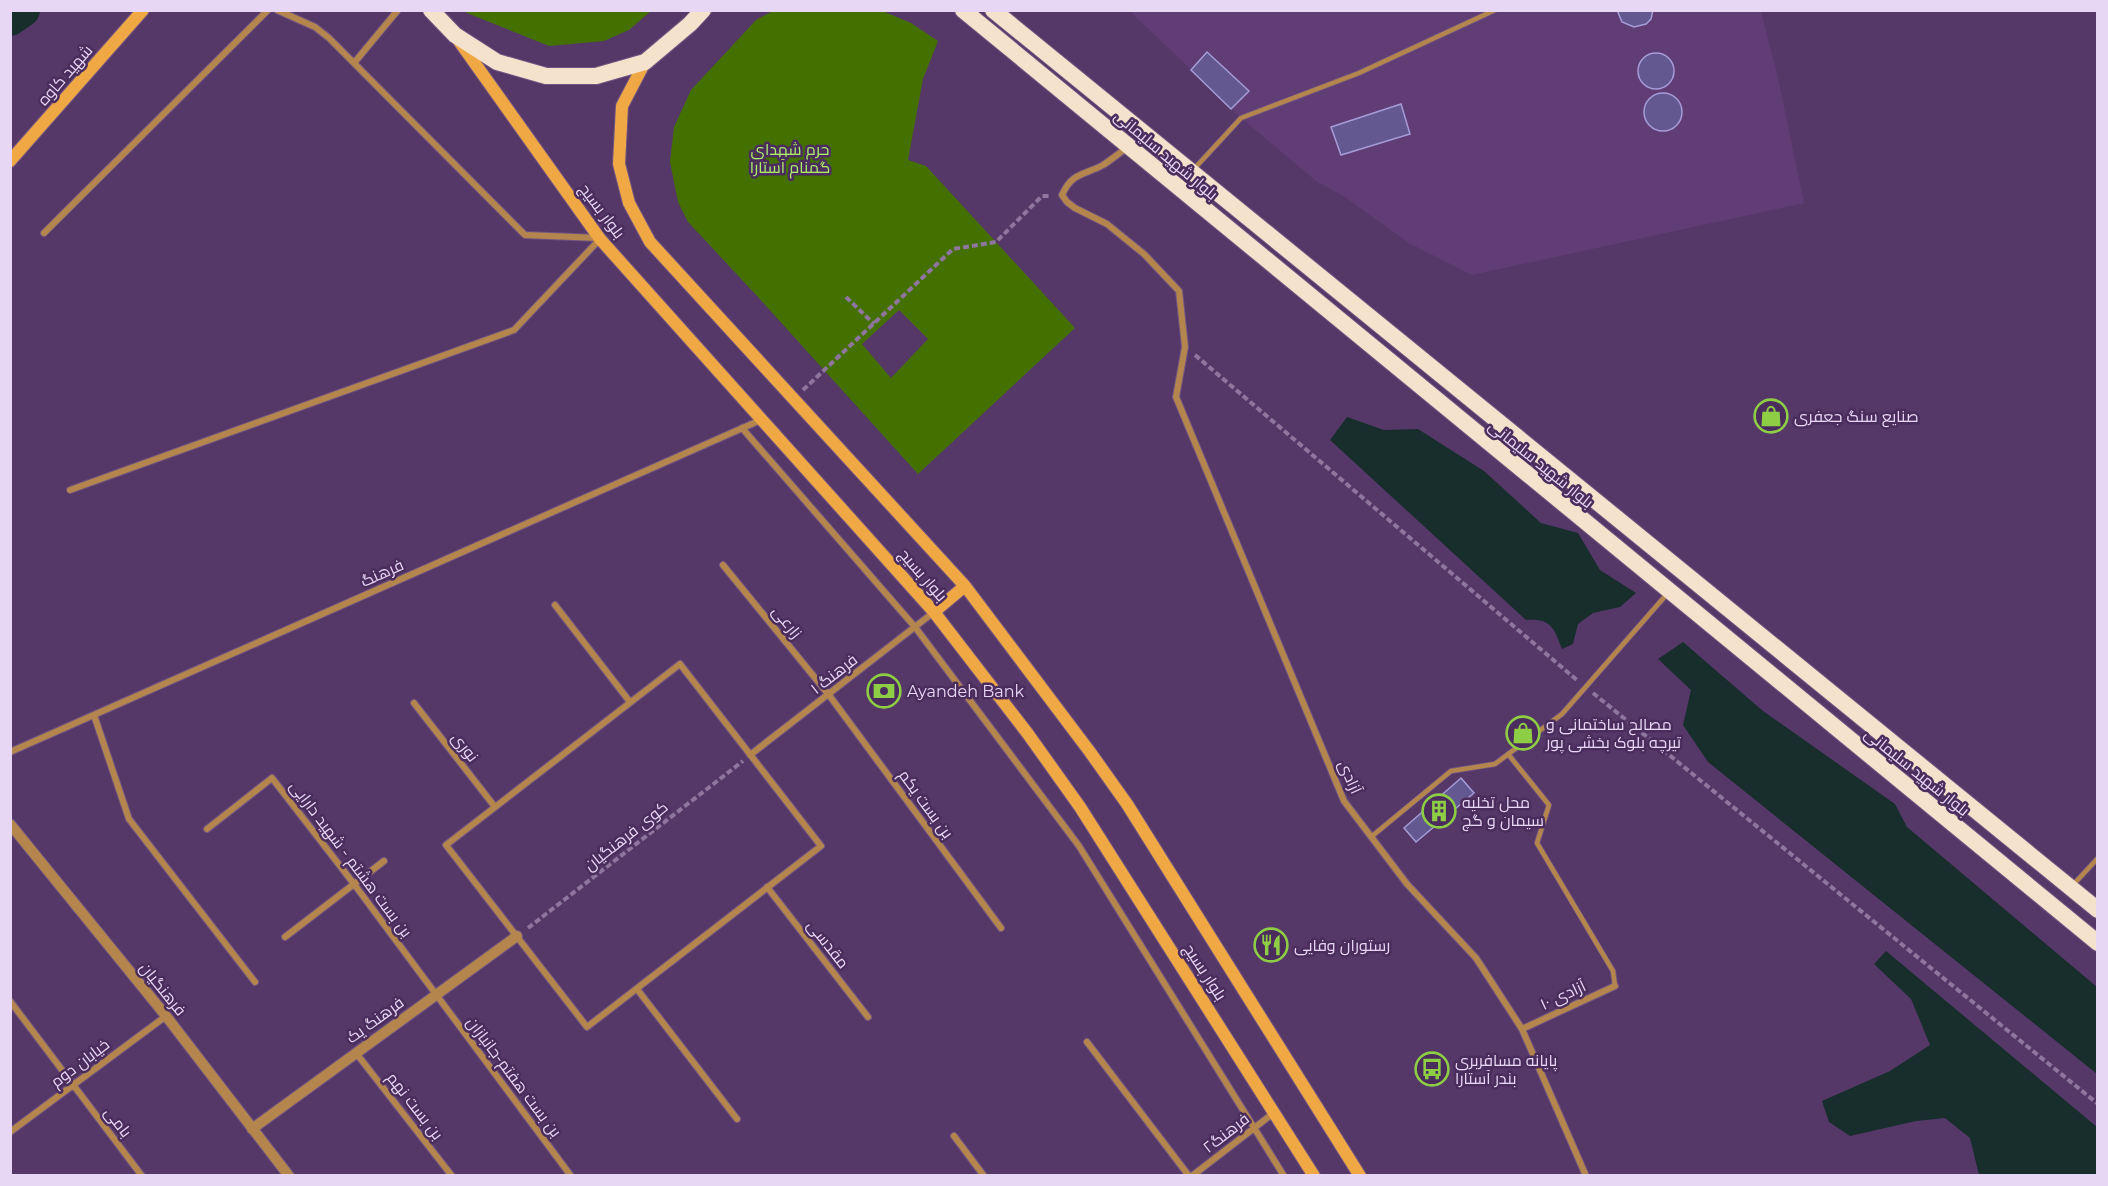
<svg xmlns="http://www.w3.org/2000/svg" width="2108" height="1186" font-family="Montserrat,Cairo,sans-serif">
<rect width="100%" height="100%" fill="#563868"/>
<path fill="#603e75" d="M1136 10 1761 11 1778 78 1804 203 1472 275 1409 243 1345 197 1316 181 1241 118 1132 13Z"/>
<path fill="#447000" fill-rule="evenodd" d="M880 10 911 23 938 41 923 79 908 160 926 166 1075 328 918 474 758 297 688 222 678 202 670 162 674 127 691 90 756 20 773 11ZM899 310 928 339 891 378 862 344Z
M465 11H651L629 30 604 41 549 46 467 13Z"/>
<path fill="#172e2d" d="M1347 417 1384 430 1418 429 1484 471 1541 523 1578 533 1600 570 1636 593 1620 607 1593 613 1578 624 1573 644 1562 649C1554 628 1551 618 1526 620L1330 440Z
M1683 642 1763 711 1895 804 1907 827 2097 987V1074L1708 762 1683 725 1691 690 1658 659Z
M1886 951 2097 1127V1175H1979L1970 1138 1945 1118 1916 1121 1850 1136 1829 1122 1822 1101 1890 1071 1930 1045 1911 999 1874 964Z"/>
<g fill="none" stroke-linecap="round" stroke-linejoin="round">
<path stroke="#172e2d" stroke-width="34" d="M10 19 23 10"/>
</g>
<path fill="#635990" stroke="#a69cd8" stroke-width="1.5" d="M1617 10H1653L1651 19 1646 24 1634 27 1622 22Z
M1207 52 1249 91 1231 109 1191 70Z
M1638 71a18 18 0 1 1 36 0a18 18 0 1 1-36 0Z
M1644 112a19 19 0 1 1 38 0a19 19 0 1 1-38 0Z
M1401 104 1410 134 1341 155 1331 127Z
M1461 778 1474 793 1416 842 1404 828Z"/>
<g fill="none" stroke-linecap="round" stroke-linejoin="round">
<defs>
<path id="service" d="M1194 169 1241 118 1359 73 1495 10
M1508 754 1549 805 1537 843 1613 971 1615 986
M1371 837 1451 771 1495 764 1562 714 1667 594
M2072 886 2098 858"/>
<path id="minor" d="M277 10 315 27 329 38 525 235 599 238
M354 63 398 10
M1127 148C1119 153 1111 160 1103 165 1085 175 1072 172 1062 195L1067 202 1075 208 1107 224 1144 254 1179 291 1185 347 1176 397 1344 801 1407 884 1476 958 1522 1029 1586 1176
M44 233 268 10
M742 428 915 627 1079 846 1284 1176
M70 490 514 330 600 239
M723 565 829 695 1001 928
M555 605 630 702
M680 664 821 846 587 1027 446 845Z
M414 703 495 807
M94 715 129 819 255 982
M10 752 763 419
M750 755 934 612
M207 829 272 778 354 884 571 1176
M767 887 868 1017
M285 937 384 861
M637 989 737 1119
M10 1001 142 1176
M1522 1029 1615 986
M1087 1042 1189 1176
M356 1053 452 1176
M10 1132 166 1016
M954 1136 984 1176
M1192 1176 1275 1112"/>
<path id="tertiary" d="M10 824 166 1016 289 1176
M252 1129 517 936"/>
<path id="secondary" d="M459 41 600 239 934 612 1028 734 1080 807 1314 1176
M645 62 622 106 619 164 629 203 650 242 965 586 1090 752 1127 804 1360 1176
M10 161 143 10
M934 612 965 586"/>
<path id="trunk" d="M431 10 455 35 497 62 546 76H596L645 62 690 24 703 10
M963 10 2098 943
M993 10 2098 910"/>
</defs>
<use href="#service" stroke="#705581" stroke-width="6"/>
<use href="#minor" stroke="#705581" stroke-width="8"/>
<use href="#tertiary" stroke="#705581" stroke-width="12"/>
<use href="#secondary" stroke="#705581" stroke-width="14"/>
<use href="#trunk" stroke="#705581" stroke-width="18"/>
<path stroke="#8e769e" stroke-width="4" stroke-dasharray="6 3" stroke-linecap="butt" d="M846 297 874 324
M1195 355 1578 681
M803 390 953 249 996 242 1042 196H1050
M1593 693 2098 1104
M528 928 743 761"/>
<use href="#service" stroke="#b4864d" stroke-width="4.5"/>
<use href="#minor" stroke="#b4864d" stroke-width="6"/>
<use href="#tertiary" stroke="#b4864d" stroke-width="10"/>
<use href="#secondary" stroke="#f0a845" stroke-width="12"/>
<use href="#trunk" stroke="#f4e2cc" stroke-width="16"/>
</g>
<defs>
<symbol id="shop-ring" viewBox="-11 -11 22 22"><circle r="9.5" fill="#4b2d5d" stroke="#8dce44" stroke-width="1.5"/><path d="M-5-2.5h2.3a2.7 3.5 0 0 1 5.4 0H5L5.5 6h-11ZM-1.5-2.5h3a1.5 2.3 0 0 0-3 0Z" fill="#8dce44"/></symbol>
<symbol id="bank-ring" viewBox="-11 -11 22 22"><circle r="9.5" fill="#4b2d5d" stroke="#8dce44" stroke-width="1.5"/><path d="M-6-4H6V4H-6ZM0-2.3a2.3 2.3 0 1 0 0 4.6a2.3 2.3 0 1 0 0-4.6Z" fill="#8dce44"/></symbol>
<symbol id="building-ring" viewBox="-11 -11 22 22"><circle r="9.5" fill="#4b2d5d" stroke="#8dce44" stroke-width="1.5"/><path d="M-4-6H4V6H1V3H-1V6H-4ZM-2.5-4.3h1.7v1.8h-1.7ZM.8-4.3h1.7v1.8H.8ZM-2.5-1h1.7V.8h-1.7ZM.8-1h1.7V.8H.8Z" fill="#8dce44"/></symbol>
<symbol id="restaurant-ring" viewBox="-11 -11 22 22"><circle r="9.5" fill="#4b2d5d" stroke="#8dce44" stroke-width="1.5"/><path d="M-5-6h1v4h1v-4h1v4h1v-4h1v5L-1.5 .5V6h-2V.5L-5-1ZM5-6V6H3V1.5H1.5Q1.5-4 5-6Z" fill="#8dce44"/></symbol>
<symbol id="bus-ring" viewBox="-11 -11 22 22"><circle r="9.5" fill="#4b2d5d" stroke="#8dce44" stroke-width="1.5"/><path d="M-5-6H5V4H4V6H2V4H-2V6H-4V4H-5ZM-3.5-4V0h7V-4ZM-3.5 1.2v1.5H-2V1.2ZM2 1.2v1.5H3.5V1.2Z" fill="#8dce44"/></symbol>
</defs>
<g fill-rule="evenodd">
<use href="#shop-ring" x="1752" y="397" width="38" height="38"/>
<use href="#bank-ring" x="865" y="672" width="38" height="38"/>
<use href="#shop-ring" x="1504" y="714" width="38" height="38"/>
<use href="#building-ring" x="1420" y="792" width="38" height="38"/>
<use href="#restaurant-ring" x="1252" y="926" width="38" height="38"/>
<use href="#bus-ring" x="1413" y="1050" width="38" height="38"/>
</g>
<g text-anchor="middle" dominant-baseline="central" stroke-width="5" stroke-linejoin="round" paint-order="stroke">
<g font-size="16" fill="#e7d7f4" stroke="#4b2d5d">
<text transform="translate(65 75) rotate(-49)">شهید کاوه</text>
<text transform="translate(1166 155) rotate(40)">بلوار شهید سلیمانی</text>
<text transform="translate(602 211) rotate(53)">بلوار بسیج</text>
<text transform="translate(1541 464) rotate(39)">بلوار شهید سلیمانی</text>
<text transform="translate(382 573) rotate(-24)">فرهنگ</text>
<text transform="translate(923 575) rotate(49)">بلوار بسیج</text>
<text transform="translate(787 622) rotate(51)">زارعی</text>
<text transform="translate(834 674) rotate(-38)">فرهنگ ۱</text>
<text transform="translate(465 747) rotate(52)">نوری</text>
<text transform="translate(1917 772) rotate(39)">بلوار شهید سلیمانی</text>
<text transform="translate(1350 777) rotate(66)">آزادی</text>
<text transform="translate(926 804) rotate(54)">بن بست یکم</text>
<text transform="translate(626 836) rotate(-38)">کوی فرهنگیان</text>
<text transform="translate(351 859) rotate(53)">بن بست هشتم - شهید دارایی</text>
<text transform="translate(828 944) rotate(52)">مقدسی</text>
<text transform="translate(1205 972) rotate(57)">بلوار بسیج</text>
<text transform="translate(163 989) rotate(51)">فرهنگیان</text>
<text transform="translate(1563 995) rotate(-25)">آزادی ۱۰</text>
<text transform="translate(375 1020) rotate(-36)">فرهنگ یک</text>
<text transform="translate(80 1063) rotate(-37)">خیابان دوم</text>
<text transform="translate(514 1077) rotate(53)">بن بست هفتم-جانبازان</text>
<text transform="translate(415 1106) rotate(52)">بن بست نهم</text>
<text transform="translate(118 1122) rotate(52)">بامی</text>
<text transform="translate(1226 1133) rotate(-38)">فرهنگ۲</text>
</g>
<g font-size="16" fill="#adef6b" stroke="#4b2d5d">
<text x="790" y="149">حرم شهدای<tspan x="790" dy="18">گمنام آستارا</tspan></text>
</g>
<g font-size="16" fill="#e7d7f4" stroke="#4b2d5d" text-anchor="start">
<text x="1794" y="416">صنایع سنگ جعفری</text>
<text x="907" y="691">Ayandeh Bank</text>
<text x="1546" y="724">مصالح ساختمانی و<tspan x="1546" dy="18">تیرچه بلوک بخشی پور</tspan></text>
<text x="1462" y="802">محل تخلیه<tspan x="1462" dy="18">سیمان و گچ</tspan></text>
<text x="1294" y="945">رستوران وفایی</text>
<text x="1455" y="1060">پایانه مسافربری<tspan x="1455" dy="18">بندر آستارا</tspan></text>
</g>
</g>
<rect width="2108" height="1186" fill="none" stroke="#e7d7f4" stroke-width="24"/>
</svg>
